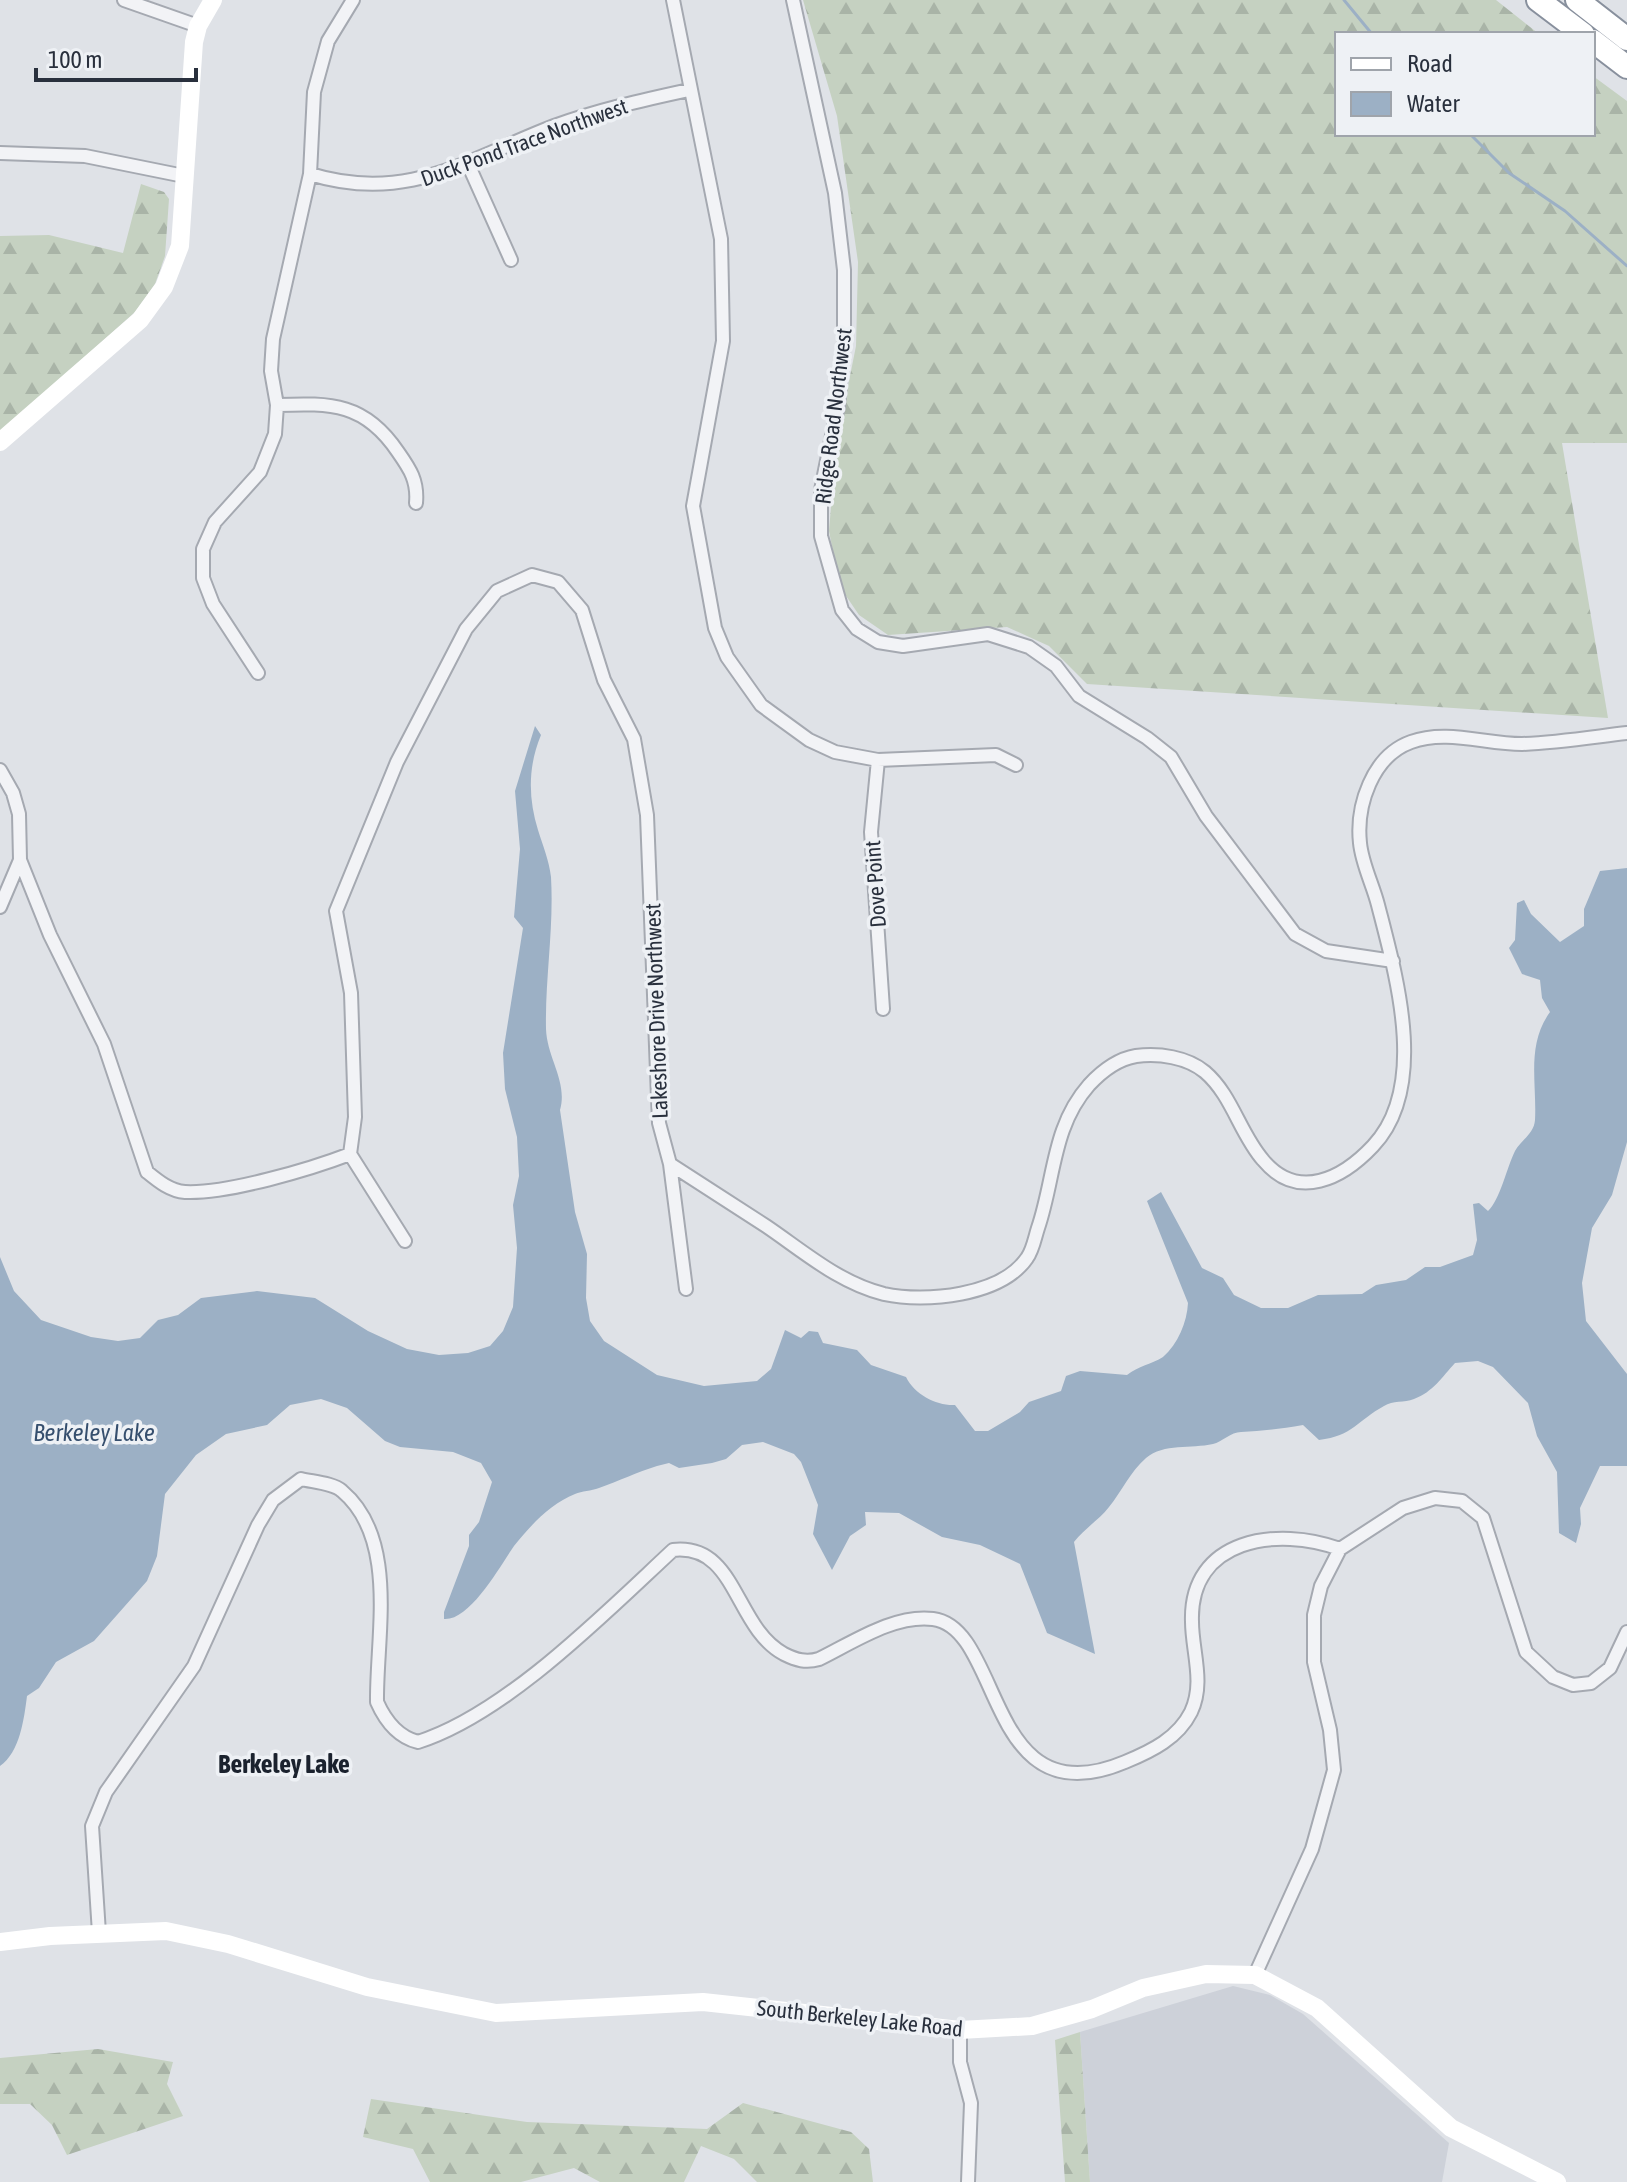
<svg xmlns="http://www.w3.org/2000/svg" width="1627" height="2182" font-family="'Asap Condensed',sans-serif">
<defs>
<pattern id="forest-firs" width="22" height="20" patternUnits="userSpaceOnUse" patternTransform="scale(2)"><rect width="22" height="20" fill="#c5d1c1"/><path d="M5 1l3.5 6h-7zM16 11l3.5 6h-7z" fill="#a9b4a7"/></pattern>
</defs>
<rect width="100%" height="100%" fill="#dfe2e7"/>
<path fill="#cdd1d9" d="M1233 1986 1270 1995 1303 2014 1449 2143 1442 2182H1090L1080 2032Z"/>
<path fill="url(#forest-firs)" d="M803 0H1496L1539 34H1337V134H1593V76L1627 101V443H1562L1608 718 1087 684 1049 646 1007 627 888 635 859 615 840 587 829 531 836 446 856 346 858 262 837 116Z
M141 184 164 192 169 199 165 256 155 284 135 312 0 433V236L49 235 123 253Z
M1080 2032 1090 2182H1065L1055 2040Z
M98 2049 173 2062 167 2084 183 2116 67 2155 52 2125 30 2104H0V2058Z
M371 2099 527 2122 707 2129 743 2103 851 2132 869 2149 873 2182H757L734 2159 701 2146 684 2182H600L574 2168 521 2182H430L413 2149 363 2137Z"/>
<path fill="#9cb0c5" d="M535 726 541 735C528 766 528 798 538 830 543 846 549 860 551 877 554 929 545 978 546 1029 547 1058 568 1082 560 1110L575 1212 587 1254 586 1298 590 1321 604 1341 657 1375 704 1386 757 1381 771 1369 785 1330 801 1338 809 1331 818 1332 823 1343 857 1350 871 1365 906 1377C915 1395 937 1406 955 1405L975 1431H988L1020 1412 1029 1402 1061 1391 1066 1376 1080 1371 1127 1375C1138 1366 1152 1364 1163 1357 1178 1344 1187 1322 1188 1303L1147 1201 1161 1192 1202 1268 1223 1278 1234 1295 1261 1308H1288L1318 1295 1362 1294 1376 1285 1406 1280 1425 1267H1440L1473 1255 1477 1240 1473 1204 1479 1203 1488 1211C1500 1200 1507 1167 1515 1151 1521 1140 1534 1134 1535 1120 1537 1083 1526 1045 1550 1012L1542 998 1540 980 1522 974 1509 948 1515 940 1517 903 1524 900 1531 914 1560 942 1584 926V909L1600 871 1627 868V1142L1612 1195 1592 1228 1582 1283 1586 1321 1627 1374V1466H1600L1580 1508 1581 1524 1576 1543 1559 1533 1557 1472 1537 1436 1528 1403 1493 1367 1478 1361 1455 1363C1442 1377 1433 1392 1414 1399 1404 1403 1393 1400 1384 1406 1358 1420 1353 1436 1319 1440L1303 1425C1281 1429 1262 1431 1241 1432 1231 1432 1222 1442 1213 1444 1191 1449 1164 1443 1146 1458 1130 1472 1122 1491 1109 1507 1100 1519 1085 1528 1074 1542L1095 1654 1047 1633 1020 1564 980 1545 942 1537 899 1513 865 1512 866 1525 850 1536 832 1570 813 1534 818 1505 801 1462 794 1454 763 1442 742 1445 726 1459 712 1463 679 1468 669 1463 657 1466C637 1472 619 1481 599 1488 591 1491 582 1491 575 1494 550 1504 530 1526 514 1546 500 1566 470 1621 444 1619V1612L469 1546V1535L479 1522 492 1482 481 1463 453 1452 400 1447 385 1441 347 1408 321 1399 290 1405 267 1425 226 1434 196 1455 165 1494 157 1556 147 1581 94 1641 56 1662 39 1688 27 1696C24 1719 20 1752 0 1766V1257L14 1291 41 1320 91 1337 118 1341 140 1338 158 1320 178 1315 201 1298 257 1291 315 1298 368 1331 407 1349 439 1355 468 1353 490 1346 503 1331 513 1307 517 1248 513 1205 519 1176 517 1137 505 1089 503 1053 523 928 514 917 520 849 515 791Z"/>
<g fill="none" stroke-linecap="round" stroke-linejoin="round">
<path stroke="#9cb0c5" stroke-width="3" d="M1344 0 1372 34
M1470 134 1509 173 1565 211 1627 266"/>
<defs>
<path id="street" d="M124 0 198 26
M673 0 721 239 723 341 693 506 715 628 727 657 761 705 809 740 835 752 878 760 996 755 1016 765
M793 0 835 193 844 270V342L838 406 821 490V536L842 610 857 629 878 642 903 646 988 634 1029 647 1056 666 1079 696 1147 738 1171 757 1206 816 1295 934 1326 951 1393 961
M0 153 85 156 184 176
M468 164 511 260
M310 174C407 204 468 159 554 126 598 110 643 100 689 90
M277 405C332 403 365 403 398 452 410 469 418 481 416 503
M258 673 213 604 203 578V549L215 522 260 472 275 434 277 405 271 371 273 339 310 174 314 92 328 41 353 0
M878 760 871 832 883 1009
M0 770 13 793 19 814 20 860 50 935 104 1044 147 1172C158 1181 170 1191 185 1192 227 1194 311 1169 350 1154L355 1117 351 993 336 911 397 762 466 629 497 591 532 575 558 582 582 610 604 680 634 739 647 815 659 1123 670 1164C702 1185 734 1205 766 1226 803 1251 839 1283 884 1294 925 1303 1001 1296 1027 1258 1033 1250 1035 1237 1038 1228 1055 1178 1052 1127 1089 1085 1101 1072 1118 1059 1136 1056 1159 1053 1187 1057 1205 1072 1232 1095 1240 1134 1263 1160 1298 1202 1343 1178 1373 1146 1429 1087 1396 975 1378 905 1373 885 1362 864 1360 843 1356 806 1372 756 1411 742 1446 729 1485 744 1522 744 1556 743 1593 737 1627 733
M0 907 20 860
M350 1154 405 1241
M670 1164 686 1289
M99 1933 92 1826 106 1792 194 1666 258 1525 273 1500 301 1479C313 1482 333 1483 342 1491 399 1539 376 1637 377 1702 385 1720 398 1737 418 1742 506 1714 604 1614 673 1550 737 1543 734 1627 784 1654 796 1660 806 1663 819 1659 852 1643 894 1614 933 1619 1004 1628 985 1821 1125 1762 1152 1751 1178 1738 1191 1712 1205 1683 1192 1651 1192 1622 1189 1538 1278 1526 1340 1549
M1255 1975 1312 1849 1334 1770 1330 1730 1314 1662V1615L1321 1586 1340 1549 1403 1508 1435 1498 1462 1501 1483 1518 1526 1652 1553 1677 1573 1685 1591 1683 1610 1668 1627 1632
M960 2030V2062L971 2103 968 2182"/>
<path id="highway" d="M1538 0 1583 34
M1577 0 1627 39
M1593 41 1627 67"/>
</defs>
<use href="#street" stroke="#a5a9b1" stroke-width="16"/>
<use href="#highway" stroke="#88909d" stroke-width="26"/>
<use href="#street" stroke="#f2f3f6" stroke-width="12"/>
<path stroke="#fff" stroke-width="18" d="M0 442 140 320 164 287 180 246 194 42 198 26 213 0
M0 1942 50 1936 166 1931 228 1944 367 1987 496 2013 703 2002 960 2030 1032 2026 1092 2009 1143 1988 1206 1974 1255 1975 1317 2008 1451 2128 1557 2182"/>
<use href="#highway" stroke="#fff" stroke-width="22"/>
</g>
<g text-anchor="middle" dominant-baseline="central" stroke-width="7" stroke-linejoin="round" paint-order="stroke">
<g font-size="22" fill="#29303d" stroke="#eef1f5">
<text transform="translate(524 142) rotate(-20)">Duck Pond Trace Northwest</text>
<text transform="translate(833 416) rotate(-83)">Ridge Road Northwest</text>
<text transform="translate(875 884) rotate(-94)">Dove Point</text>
<text transform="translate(656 1011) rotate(-92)">Lakeshore Drive Northwest</text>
<text transform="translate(860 2018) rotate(6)">South Berkeley Lake Road</text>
</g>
<g font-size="24" font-style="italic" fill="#364f6e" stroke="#eef1f5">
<text x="94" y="1432">Berkeley Lake</text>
</g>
<g font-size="26" font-weight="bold" fill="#1b222e" stroke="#eef1f5">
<text x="284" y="1764">Berkeley Lake</text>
</g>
</g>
<rect x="1335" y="32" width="260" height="104" fill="#eef1f5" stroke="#9fa4ab" stroke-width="2"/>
<rect x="1351" y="58" width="40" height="12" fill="#ffffff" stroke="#9fa4ab" stroke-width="2"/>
<text x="1407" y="72" font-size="24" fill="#29303d">Road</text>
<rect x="1351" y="92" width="40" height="24" fill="#9cb0c5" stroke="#9fa4ab" stroke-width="2"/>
<text x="1407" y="112" font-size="24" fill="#29303d">Water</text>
<path d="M36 68v12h160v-12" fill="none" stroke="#29303d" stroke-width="4"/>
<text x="48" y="68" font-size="24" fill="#29303d" stroke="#eef1f5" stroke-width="6" paint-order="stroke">100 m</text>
</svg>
